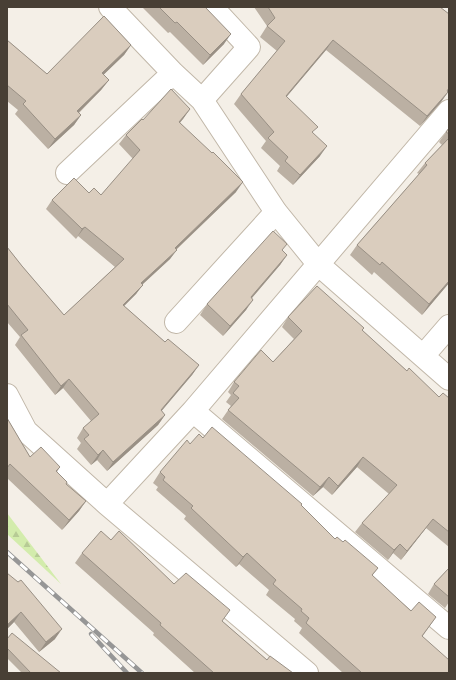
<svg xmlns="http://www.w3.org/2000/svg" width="456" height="680" font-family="'Titillium Web',sans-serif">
<defs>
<pattern id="forest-firs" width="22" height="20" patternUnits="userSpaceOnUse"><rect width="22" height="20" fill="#d3ecac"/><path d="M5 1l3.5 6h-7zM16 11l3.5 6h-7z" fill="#b7cb95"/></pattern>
</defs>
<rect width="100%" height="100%" fill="#f4efe7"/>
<path fill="url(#forest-firs)" d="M7 513 61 584 7 534Z"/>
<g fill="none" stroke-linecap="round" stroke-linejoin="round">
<defs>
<path id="minor" d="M110 7 173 73 202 100 276 212 319 265 449 379
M202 100 249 47 212 7
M67 173 173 73
M176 322 276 212
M423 356 449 326
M7 395 26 431 107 504
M193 411 449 111
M307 673 107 504 193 411 449 628"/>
</defs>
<use href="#minor" stroke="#c1b7a8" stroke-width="24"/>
<use href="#minor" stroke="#fff" stroke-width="22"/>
<defs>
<path id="rail" d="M7 552 142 673
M91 634 127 673"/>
</defs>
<use href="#rail" stroke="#969696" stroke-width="4.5"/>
<use href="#rail" stroke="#fff" stroke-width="3" stroke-dasharray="9" stroke-linecap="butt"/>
</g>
<path fill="#bbb0a3" d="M142 7H205L224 44 203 65 170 32 168 33Z
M254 7H440L449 14V89L448 91V92L441 102 420 126 326 50 286 97 313 133 320 156 293 185 277 171 280 166 261 148 266 141 234 104 241 94 277 51 260 37 267 26Z
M7 40 47 74 131 45 124 55 103 75 109 80 101 90 79 113 81 115 74 125 48 149 15 114 18 110 7 101Z
M190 109 180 123 236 192 176 250 170 259 142 285 136 294 124 306 165 342 199 365 192 375 161 411 165 415 158 425 107 471 97 460 91 465 77 449 81 443 77 438 83 428 91 421 63 388 55 395 15 345 20 337 7 322V247L22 266 64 315 115 267 78 236 76 239 46 209 52 200 89 193 101 195 133 159 119 144 126 135 143 120Z
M449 128V283L422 315 374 272 372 275 350 255 357 245 419 174 417 173 425 163 442 145 439 142Z
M282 250 287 255 280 265 252 298 246 310 223 336 200 315 207 304Z
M288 317 362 330 407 371 439 397 449 398V547L426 528 401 560 393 553 388 560 355 532 362 523 389 494 357 467 332 495 323 487 313 496 222 419 231 406 226 402 231 395 228 392 234 382 273 362 294 339 282 327Z
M7 418 30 457 60 467 57 472 66 484 86 501 79 511 62 530 7 478Z
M203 438 301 505 335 539 343 542 378 568 372 576 411 611 436 617 422 637 449 673H343L299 633 302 628 294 621 295 619 266 595 269 590 239 564 236 567 184 519 186 516 156 490 158 487 153 483 160 472 190 444Z
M111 540 174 584 222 621 267 660 293 673H195L153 635 154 633 75 563 82 553Z
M449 568V602L445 608 428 594 434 584Z
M7 573 55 639 39 652 14 622 7 629Z
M7 639 61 673H22L7 658Z"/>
<path fill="#999085" d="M231 34 224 44 203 65 210 55Z
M333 40 326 50 278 107 286 96Z
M131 45 124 55 95 83 102 73Z
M109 80 101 90 70 121 77 111Z
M448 92 441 102 420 126 427 116Z
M190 109 183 119 172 131 179 122Z
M81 115 74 125 48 149 55 139Z
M327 146 320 156 293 185 300 175Z
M243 182 236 192 168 257 175 248Z
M85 227 78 236 76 239 82 229Z
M177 250 170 259 134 292 141 283Z
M287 255 280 265 244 307 251 297Z
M449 281V283L422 315 429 304Z
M143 285 136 294 116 314 123 305Z
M253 300 246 310 223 336 230 326Z
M199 365 192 375 154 420 161 410Z
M69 379 63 388 55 395 61 386Z
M165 415 158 425 107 471 113 462Z
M103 450 97 460 91 465 98 455Z
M363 457 357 467 332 495 338 486Z
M329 477 323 487 313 496 320 487Z
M86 501 79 511 62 530 69 520Z
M433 519 426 528 401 560 407 551Z
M400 544 393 553 388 560 394 550Z
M247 553 239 564 236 567 243 557Z
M21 612 14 622 7 629V625Z
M62 629 55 639 39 652 46 642Z"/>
<path fill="#dacdbe" stroke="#999085" d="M159 7H205L231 34 210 55 177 22 175 23Z
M268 7H440L449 14V88L447 91 448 92 427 116 333 40 286 96 318 127 312 132 327 146 300 175 285 161 288 157 268 138 274 132 241 94 285 41 267 26 275 18Z
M104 16 131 45 102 73 109 80 77 111 81 115 55 139 23 104 26 101 7 85V40L47 74Z
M171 89 190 109 179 122 212 153 213 152 243 182 175 248 177 250 141 283 143 285 123 305 165 342 168 339 199 365 161 410 165 415 113 462 103 450 98 455 84 439 89 435 83 428 99 414 69 379 61 386 21 335 28 330 7 304V247L22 266 64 315 124 259 85 227 82 229 52 200 74 178 89 193 94 188 101 195 140 150 126 135 142 119 143 120Z
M449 128V134L446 132Z
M449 138V281L429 304 382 262 380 265 357 245 427 165 425 163Z
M273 231 287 244 282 250 287 255 251 297 253 300 230 326 207 304Z
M317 286 364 328 362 330 407 371 409 368 439 397 443 393 449 398V532L433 519 407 551 400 544 394 550 362 523 397 485 363 457 338 486 329 477 320 487 228 410 239 398 233 393 239 386 234 382 261 350 273 362 302 331 288 317Z
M7 418 30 457 41 447 60 467 56 471 67 482 66 484 86 501 69 520 10 464 7 468Z
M212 427 302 504 301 505 335 539 337 537 343 542 345 540 378 568 372 575 411 611 419 602 436 617 422 636 449 660V673H362L306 623 309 618 301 611 302 609 273 584 276 580 247 553 243 557 191 508 193 506 163 480 165 477 160 472 187 440 190 444 199 434 203 438Z
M101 531 111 540 119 531 174 584 186 573 230 610 222 621 267 660 270 656 293 673H214L160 625 161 623 82 553Z
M449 568V597L434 584Z
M7 573 18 582 21 580 62 629 46 642 21 612 7 625Z
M12 633 61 673H31L7 648V639Z"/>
<rect width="456" height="680" fill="none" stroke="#483f35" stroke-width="16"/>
</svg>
